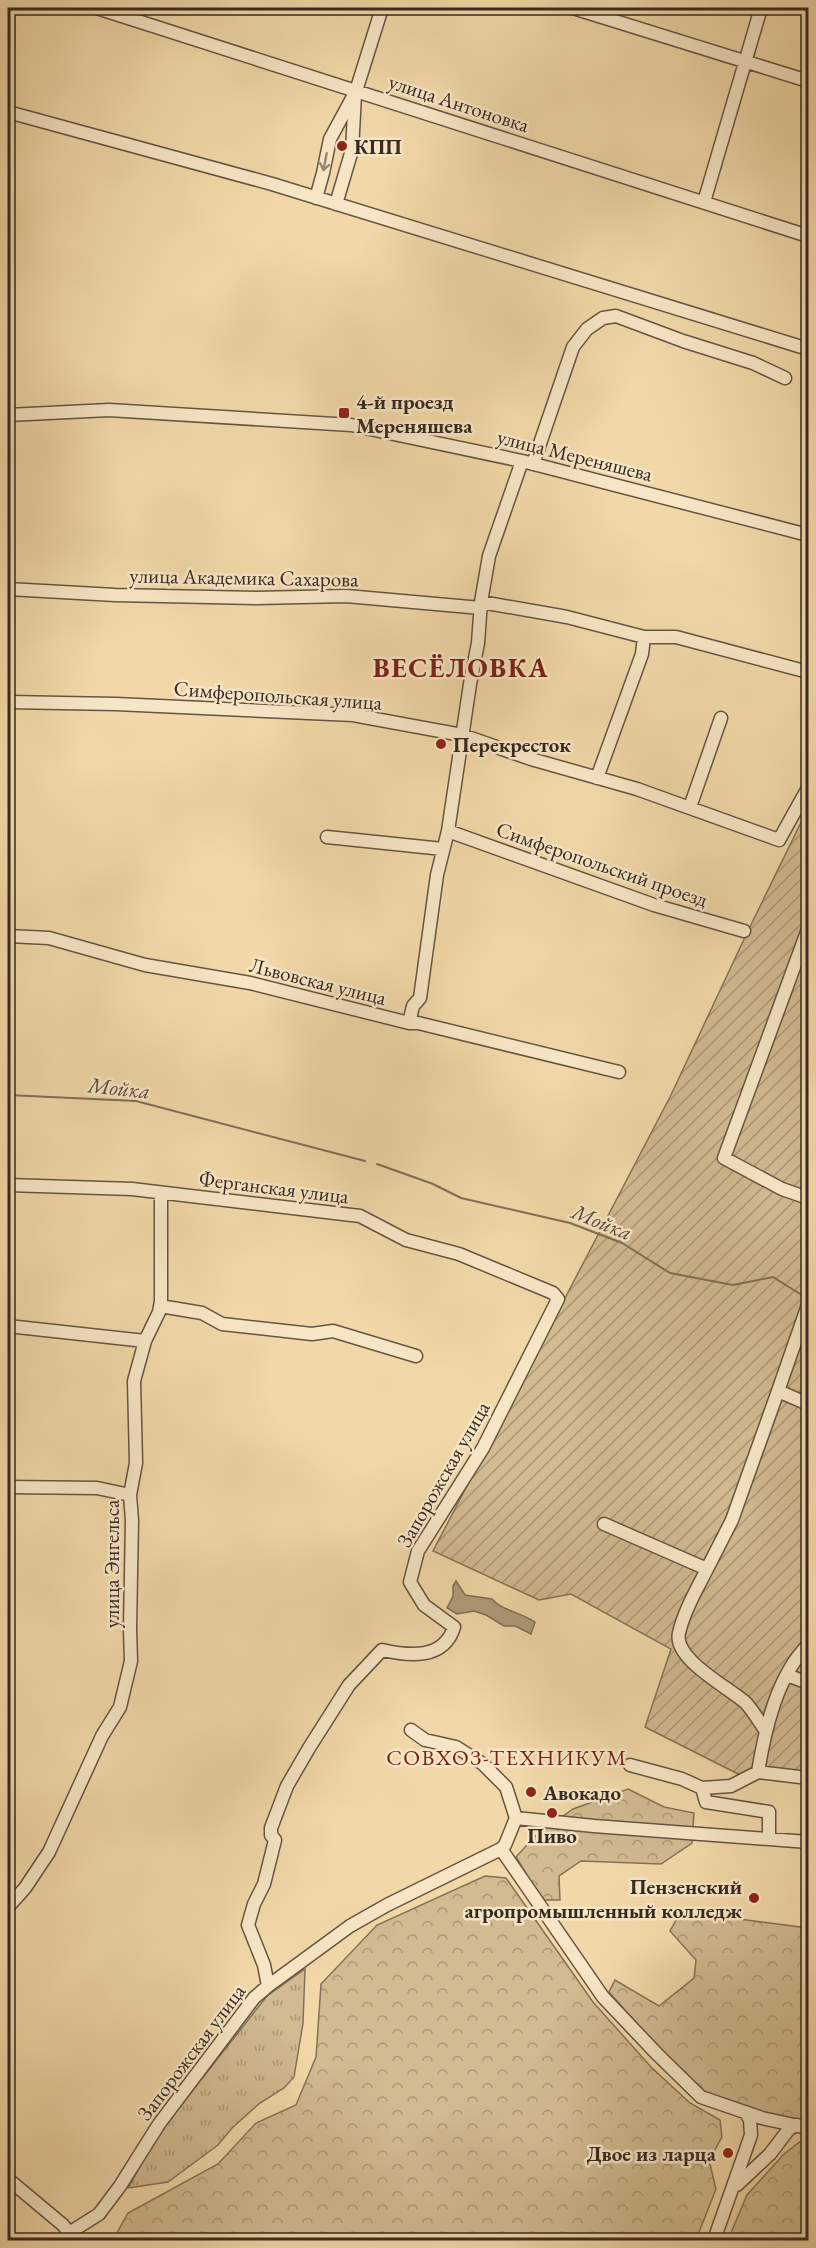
<svg xmlns="http://www.w3.org/2000/svg" width="816" height="2248" font-family="'EB Garamond',serif">
<defs>
<pattern id="grass-tufts" width="24" height="20" patternUnits="userSpaceOnUse" patternTransform="scale(1.5)"><rect width="24" height="20" fill="#d2ba91"/><path d="M3 7l-1-3M5 7V3M7 7l1-3M15 17l-1-3M17 17v-4M19 17l1-3" fill="none" stroke="#ab9776"/></pattern>
<pattern id="forest-crowns" width="20" height="18" patternUnits="userSpaceOnUse" patternTransform="scale(1.5)"><rect width="20" height="18" fill="#d2ba91"/><path d="M2 6a3 3 0 1 1 6 0M12 15a3 3 0 1 1 6 0" fill="none" stroke="#ab9776"/></pattern>
<pattern id="garden-furrows" width="10" height="10" patternUnits="userSpaceOnUse" patternTransform="scale(1.5)"><rect width="10" height="10" fill="#d2ba91"/><path d="M-1 1l2-2M0 10L10 0M9 11l2-2" fill="none" stroke="#ab9776"/></pattern>
</defs>
<rect width="100%" height="100%" fill="#f2d8a8"/>
<filter id="stains"><feTurbulence type="fractalNoise" baseFrequency=".00333" numOctaves="4"/><feColorMatrix values="0 0 0 0 .2 0 0 0 0 .09 0 0 0 0 .02 0 0 0 .5 -.17"/></filter>
<radialGradient id="worn" r=".72"><stop offset=".6" stop-color="#630" stop-opacity="0"/><stop offset="1" stop-color="#630" stop-opacity=".3"/></radialGradient>
<path fill="url(#grass-tufts)" stroke="#847258" stroke-width="1.5" d="M305 1969 303 2023 294 2077 284 2088 260 2103 232 2128 218 2145 168 2182 128 2188 159 2133 267 1996Z"/>
<path fill="url(#forest-crowns)" stroke="#847258" stroke-width="1.5" d="M628 1789 664 1807 694 1813 692 1843 661 1864 581 1861 559 1876 560 1900H542L516 1857 534 1837 573 1809Z
M485 1876 506 1878 593 2002 651 2067 690 2103 720 2120 722 2137 709 2160 716 2189 696 2240H115L114 2238 128 2213 218 2164 256 2123 296 2105 316 2057 321 1984 377 1925Z
M701 1914 808 1928V2125L792 2122 706 2095 660 2050 609 1992 615 1980 659 2006 694 1978 696 1960 670 1931 678 1917Z
M802 2140 808 2142V2240H728L747 2195 784 2154Z"/>
<path fill="url(#garden-furrows)" stroke="#847258" stroke-width="1.5" d="M808 808V1784L736 1773 645 1727 671 1649 571 1594 539 1600 433 1551 671 1095 746 935Z"/>
<path fill="#b29c7a" stroke="#806e56" stroke-width="1.5" d="M456 1581 465 1595 492 1599C501 1610 522 1613 535 1622L531 1634 515 1626H504L486 1615 474 1611 457 1614 447 1608 453 1596V1586Z"/>
<g fill="none" stroke-linecap="round" stroke-linejoin="round">
<path stroke="#806e56" stroke-width="2" d="M8 1095 136 1101 365 1161
M377 1164 433 1184 461 1198 570 1223 622 1243 670 1273 733 1285 773 1277 808 1299"/>
<defs>
<path id="minor" d="M97 8 808 236
M573 8 808 81
M8 112 272 184 808 349
M316 198 323 173 330 139 356 91 382 8
M704 202 761 8
M336 204 352 150 355 95
M8 415 109 410 351 425 522 461 808 535
M533 464 573 347 587 329 603 318 616 316 683 341 753 363 785 378
M8 589 115 595 256 598 346 596 481 608
M481 602 567 617 644 637H676L808 672
M8 702 116 704 353 715 462 735 531 759 637 789 779 840 808 788
M597 778 642 654 644 637
M690 807 721 718
M448 831 654 905 744 931
M327 837 443 849
M808 929 724 1158 782 1189 808 1198
M8 936 49 938 145 965 250 983 409 1023H418L619 1072
M409 1023 413 1006 420 998 437 875 448 831 470 684 478 643 481 602 489 556 522 461
M8 1185 132 1189 360 1216 406 1240 459 1254 553 1293 558 1299 483 1448 418 1551 410 1582 424 1605 454 1627C444 1660 409 1656 382 1650L349 1685 309 1748 287 1786 271 1828V1835L275 1840 264 1884 254 1904 248 1925 264 1965 268 1986 254 1998 159 2124 120 2186 99 2214 69 2233 63 2240
M160 1306 202 1313 222 1324 312 1334 333 1331 416 1356
M8 1326 145 1341
M778 1391 808 1305
M8 1487 97 1488 130 1495
M604 1524 707 1569C697 1589 684 1611 679 1633 673 1659 728 1687 746 1703 753 1711 759 1721 765 1730
M707 1569 732 1520 778 1391 808 1404
M787 1675 808 1683
M411 1730 425 1740 456 1747 483 1764 506 1787 516 1818 505 1845 501 1849 603 1997 657 2054 701 2097 762 2118 808 2128
M630 1765 682 1779 702 1788 706 1802 769 1812V1839
M758 1772C765 1729 777 1676 808 1645
M702 1788 731 1786 758 1772 808 1778
M516 1818 594 1826 808 1842
M8 1907 25 1888 49 1852 102 1736 120 1707 131 1661 130 1629 132 1520 130 1495 136 1463 134 1381 145 1341 159 1312 161 1301V1193
M268 1986 350 1926 387 1905 501 1849
M8 2179 63 2225 69 2233
M737 2185 770 2154 789 2129 797 2125
M714 2240 751 2135 750 2120 746 2113"/>
</defs>
<use href="#minor" stroke="#655542" stroke-width="15"/>
<use href="#minor" stroke="#f7e6c6" stroke-width="12"/>
</g>
<defs><path id="oneway-shaft" d="M-6 0H5M1.5-3L5.5 0L1.5 3" fill="none" stroke-width="1.6" stroke-linecap="round" stroke-linejoin="round" transform="scale(1.5)"/></defs>
<use stroke="#968873" href="#oneway-shaft" transform="translate(325 162) rotate(101)"/>
<g fill="#8f2418" stroke="#f7e6c6" stroke-width="2">
<circle cx="342" cy="146" r="6"/>
<rect x="338" y="407" width="12" height="12" rx="3"/>
<circle cx="441" cy="744" r="6"/>
<circle cx="531" cy="1792" r="6"/>
<circle cx="552" cy="1813" r="6"/>
<circle cx="754" cy="1898" r="6"/>
<circle cx="728" cy="2153" r="6"/>
</g>
<g text-anchor="middle" dominant-baseline="central" stroke-width="5" stroke-linejoin="round" paint-order="stroke">
<g font-size="21" fill="#362920" stroke="#f7e6c6">
<text transform="translate(459 103) rotate(18)">улица Антоновка</text>
<text transform="translate(575 455) rotate(14)">улица Мереняшева</text>
<text transform="translate(244 577) rotate(1)">улица Академика Сахарова</text>
<text transform="translate(278 695) rotate(4)">Симферопольская улица</text>
<text transform="translate(602 864) rotate(19)">Симферопольский проезд</text>
<text transform="translate(318 981) rotate(14)">Львовская улица</text>
<text transform="translate(274 1187) rotate(7)">Ферганская улица</text>
<text transform="translate(443 1474) rotate(-60)">Запорожская улица</text>
<text transform="translate(111 1564) rotate(-90)">улица Энгельса</text>
<text transform="translate(191 2052) rotate(-53)">Запорожская улица</text>
</g>
<g font-size="21" font-weight="bold" fill="#362920" stroke="#f7e6c6" text-anchor="start">
<text x="354" y="146">КПП</text>
<text x="356" y="401">4-й проезд<tspan x="356" dy="24">Мереняшева</tspan></text>
<text x="453" y="744">Перекресток</text>
<text x="543" y="1792">Авокадо</text>
<text x="552" y="1835" text-anchor="middle">Пиво</text>
<text x="742" y="1886" text-anchor="end">Пензенский<tspan x="742" dy="24">агропромышленный колледж</tspan></text>
<text x="716" y="2153" text-anchor="end">Двое из ларца</text>
</g>
<g font-size="22" font-style="italic" fill="#5b4c3b" stroke="#f7e6c6">
<text transform="translate(119 1088) rotate(6)">Мойка</text>
<text transform="translate(602 1222) rotate(22)">Мойка</text>
</g>
<g font-size="22" letter-spacing="1.5" fill="#7a1f14" stroke="#f7e6c6">
<text x="507" y="1757">СОВХОЗ-ТЕХНИКУМ</text>
</g>
<g font-size="27" font-weight="bold" letter-spacing="1.5" fill="#7a1f14" stroke="#f7e6c6">
<text x="461" y="667">ВЕСЁЛОВКА</text>
</g>
</g>
<rect width="816" height="2248" fill="none" stroke="#f2d8a8" stroke-width="30"/>
<rect x="9" y="9" width="798" height="2230" fill="none" stroke="#362920" stroke-width="3"/>
<rect x="15" y="15" width="786" height="2218" fill="none" stroke="#362920" stroke-width="1.5"/>
<rect width="100%" height="100%" filter="url(#stains)"/>
<rect width="100%" height="100%" fill="url(#worn)"/>
</svg>
